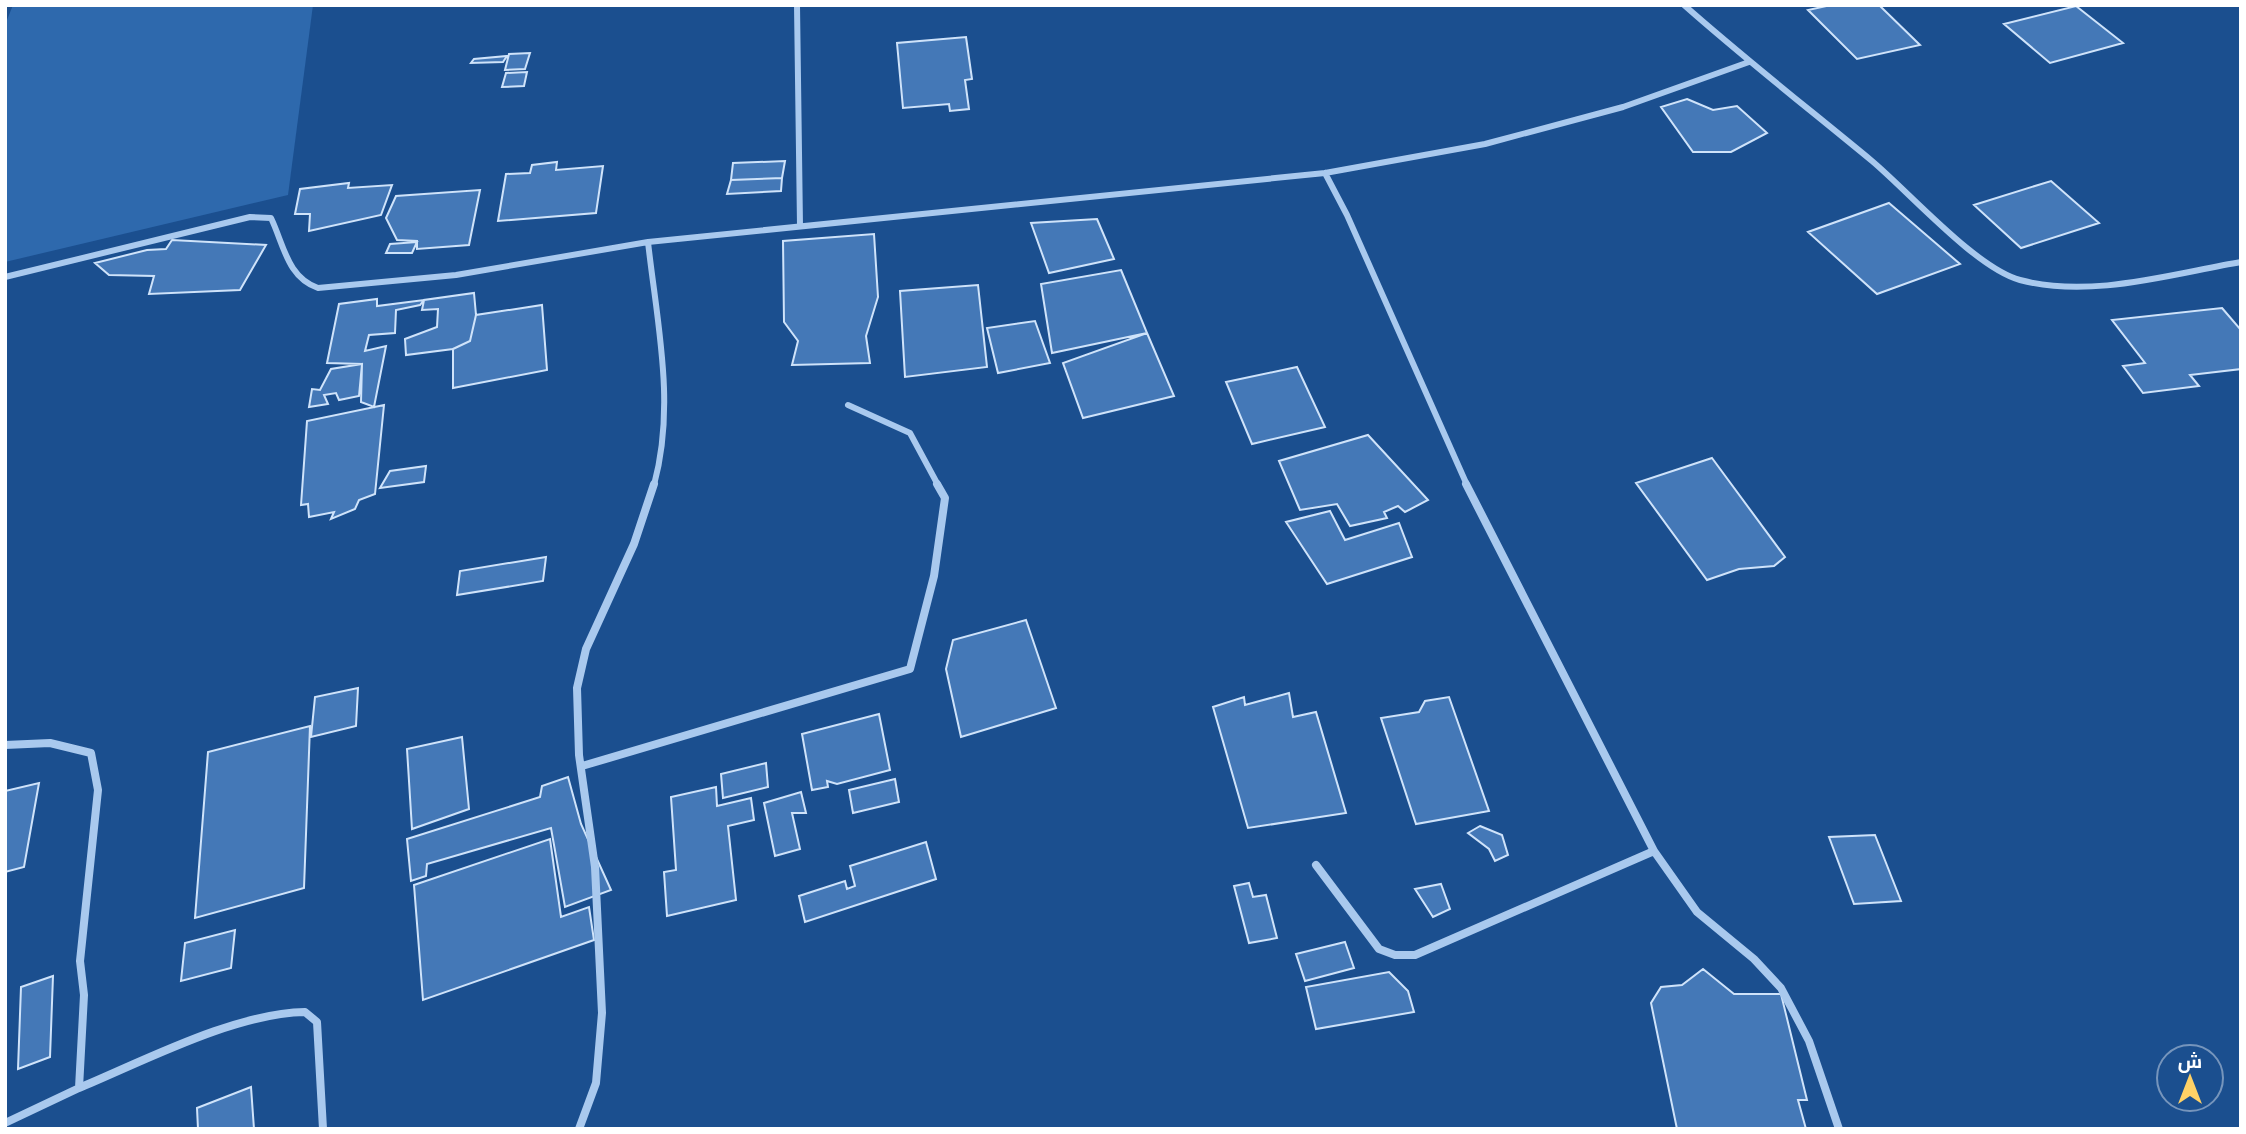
<svg xmlns="http://www.w3.org/2000/svg" width="2246" height="1134" font-family="'Fira Sans',Cairo,sans-serif">
<rect width="100%" height="100%" fill="#1b4f8f"/>
<path fill="#2e69ad" d="M13 5H313L288 195 5 262V25Z"/>
<path fill="#4478b7" stroke="#cfe3fa" stroke-width="2" d="M1831 5H1879L1920 45 1857 59 1808 10Z
M2076 6 2123 43 2050 63 2004 24Z
M966 37 972 79 965 80 969 109 950 111 949 104 903 108 897 43Z
M530 53 525 69 505 70 509 54Z
M507 56 503 62 471 63 474 59Z
M527 72 524 86 502 87 506 73Z
M1687 99 1713 110 1737 106 1767 133 1731 152H1693L1661 107Z
M785 161 782 178 731 180 733 163Z
M557 162 556 170 603 166 596 213 498 221 506 174 530 173 532 165Z
M782 178 781 191 727 194 731 180Z
M2051 181 2099 223 2021 248 1974 205Z
M349 183 348 188 392 185 381 215 309 231 310 214H295L300 189Z
M480 190 469 245 417 249V241L397 240 386 218 396 196Z
M1889 203 1960 264 1877 294 1808 232Z
M1097 219 1114 259 1049 273 1031 223Z
M874 234 878 297 866 336 870 363 792 365 798 341 784 322 783 241Z
M172 240 266 245 240 290 149 294 154 276 109 275 95 263 147 250 166 249Z
M417 242 412 253H386L390 244Z
M1121 270 1147 333 1052 353 1041 284Z
M978 285 987 367 905 377 900 291Z
M474 293 476 315 470 341 453 349 406 355 405 339 437 327 438 309 422 310 424 300Z
M377 299V306L424 300 420 305 396 310 395 333 369 335 365 351 386 346 374 407 361 402 362 364 327 363 339 304Z
M542 305 547 370 453 388V349L470 341 476 315Z
M2222 308 2241 330V369L2190 375 2199 386 2143 393 2123 366 2145 363 2112 320Z
M1035 321 1050 363 998 373 987 328Z
M1147 333 1174 396 1083 418 1063 363Z
M362 364 359 396 339 400 336 393 324 395 328 404 309 407 312 389 320 390 331 369Z
M1297 367 1325 427 1252 444 1226 382Z
M384 405 375 494 359 500 355 509 331 519 334 512 309 517 308 504 301 505 307 421Z
M1368 435 1428 500 1405 512 1398 506 1384 512 1387 518 1350 526 1337 504 1300 510 1279 461Z
M1712 458 1785 557 1774 566 1739 569 1707 580 1636 483Z
M426 466 424 482 380 488 390 471Z
M1330 511 1345 540 1399 523 1412 557 1327 584 1286 522Z
M546 557 543 581 457 595 460 571Z
M1026 620 1056 708 961 737 946 669 953 640Z
M358 688 356 726 311 737 315 697Z
M1289 693 1293 717 1316 712 1346 813 1248 828 1213 707 1244 697 1245 705Z
M1449 697 1489 811 1416 824 1381 718 1419 712 1425 701Z
M879 714 890 770 837 784 827 781 828 787 812 790 802 734Z
M310 726 304 888 195 918 208 752Z
M462 737 469 809 412 829 407 749Z
M766 763 768 787 723 798 721 774Z
M568 777 581 824 611 890 565 907 551 828 427 864 426 876 411 881 407 839 540 797 542 786Z
M895 779 899 802 853 813 849 790Z
M39 783 24 867 5 872V791Z
M716 787 717 806 751 798 754 820 728 826 736 900 667 916 664 872 676 870 671 797Z
M801 792 806 813H792L800 849 775 856 764 803Z
M1480 826 1502 835 1508 855 1495 861 1489 849 1468 833Z
M1875 835 1901 901 1854 904 1829 837Z
M550 839 561 917 589 907 594 940 423 1000 414 885Z
M926 842 936 879 805 922 799 896 845 881 847 889 855 886 850 866Z
M1249 883 1253 897 1266 895 1277 938 1249 943 1234 886Z
M1441 884 1450 909 1433 917 1415 889Z
M235 930 231 968 181 981 185 943Z
M1345 942 1354 968 1305 981 1296 954Z
M1703 969 1734 994H1781L1807 1100H1798L1806 1129H1677L1651 1003 1661 987 1682 985Z
M1389 972 1408 991 1414 1012 1316 1029 1306 987Z
M53 976 50 1057 18 1069 21 987Z
M251 1087 254 1129H198L197 1108Z"/>
<g fill="none" stroke-linecap="round" stroke-linejoin="round">
<path stroke="#a9c9ee" stroke-width="6" d="M797 5 800 226
M1684 5C1745 59 1809 109 1872 161 1910 193 1976 268 2020 280 2090 299 2171 274 2241 262
M1325 173 1347 215 1467 485
M648 242C657 323 676 405 654 485
M5 277 250 217 271 218C284 245 287 277 318 288L456 275 648 242 1325 173 1485 144 1623 107 1749 62
M848 405 910 433 938 485"/>
<path stroke="#a9c9ee" stroke-width="8" d="M1466 484 1654 851 1697 912 1754 959 1781 988 1809 1041 1839 1129
M5 745 50 743 91 753 98 790 80 961 84 995 79 1088 5 1123
M582 766 910 669 934 576 945 498 937 484
M1316 865 1379 949 1395 955H1415L1654 851
M79 1088C144 1061 235 1013 305 1012L317 1022 323 1129
M579 1129 596 1083 602 1013 595 867 579 755 577 688 586 649 634 544 654 484"/>
</g>
<rect width="2246" height="1134" fill="none" stroke="#ffffff" stroke-width="14"/>
<g transform="translate(2190 1078)"><circle r="33" fill="#1b4f8f" stroke="#7695bc" stroke-width="2"/>
<path d="M0-5L12 26L0 18L-12 26Z" fill="#ffd166"/>
<text y="-10" font-size="19" font-weight="bold" text-anchor="middle" fill="#ffffff">ش</text>
</g>
</svg>
